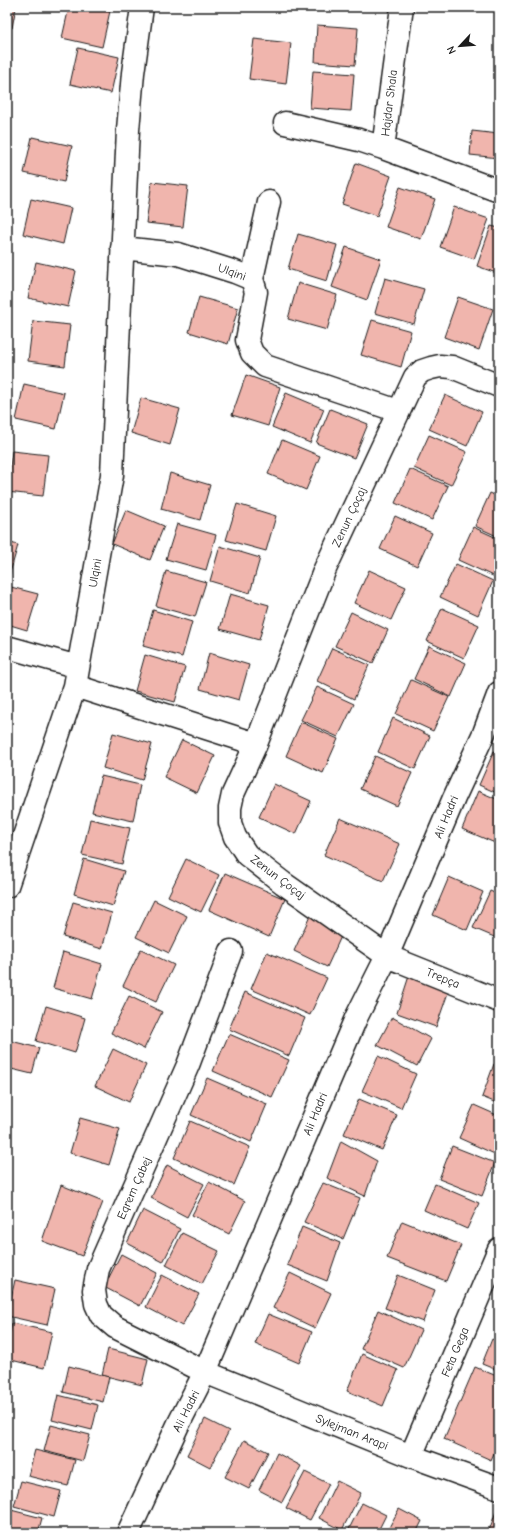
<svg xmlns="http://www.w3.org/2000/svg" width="506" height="1540" font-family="'Comic Neue',sans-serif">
<rect width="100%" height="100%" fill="#fff"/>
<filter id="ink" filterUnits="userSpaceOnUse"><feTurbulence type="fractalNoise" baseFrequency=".025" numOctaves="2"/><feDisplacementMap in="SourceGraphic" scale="8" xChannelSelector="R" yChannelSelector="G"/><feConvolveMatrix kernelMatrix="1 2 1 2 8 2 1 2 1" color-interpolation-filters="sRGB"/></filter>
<g filter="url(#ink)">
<path fill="#f0b5ad" stroke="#1c1c1c" d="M7 7H16L12 28 7 27Z
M69 7H92L110 11 102 47 62 38Z
M317 25 358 28 355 65 315 62Z
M254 39 291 43 286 84 249 79Z
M78 48 119 57 111 93 70 84Z
M313 71 354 74 351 111 310 108Z
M472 131 499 134V158L470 155Z
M32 137 72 146 64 182 24 173Z
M356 163 391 176 377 216 342 204Z
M152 182 188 186 183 227 146 223Z
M400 187 435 199 421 239 386 227Z
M31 199 71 208 63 244 23 234Z
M454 207 489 219 474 259 440 247Z
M491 226 499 228V274L477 266Z
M298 234 337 245 327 281 288 269Z
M346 247 381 259 367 300 332 287Z
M36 262 76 271 68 307 28 298Z
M385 278 424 289 414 324 375 313Z
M298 283 337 295 327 330 288 319Z
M199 297 238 308 228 344 189 332Z
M458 297 493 309 479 350 444 337Z
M372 320 411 331 401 367 361 355Z
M33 321 70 325 65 366 28 361Z
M246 375 280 387 268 426 232 415Z
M24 384 64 393 56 429 16 420Z
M286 393 324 409 310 443 272 427Z
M445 395 482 412 467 446 429 429Z
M141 398 180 409 170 445 131 433Z
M330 409 368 424 354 458 316 443Z
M429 435 467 452 451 485 414 468Z
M282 440 320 456 306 490 268 474Z
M12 451 48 455 43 496 7 492Z
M410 469 448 486 432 520 395 503Z
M170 473 210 485 200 520 161 509Z
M490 493 499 497V537L475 526Z
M237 504 276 516 266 551 226 540Z
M126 510 164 526 150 560 112 544Z
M395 516 432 533 417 566 380 549Z
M177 524 216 535 206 570 166 559Z
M473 527 499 539V570L495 577 458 560Z
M7 542 18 545 8 580H7Z
M220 546 260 558 250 593 210 581Z
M456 564 493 581 478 615 440 597Z
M369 570 406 587 391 620 354 603Z
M166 571 206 582 195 617 156 606Z
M7 586 38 594 27 630 7 624Z
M230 594 269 605 259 640 220 629Z
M442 608 479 625 464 658 427 641Z
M153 610 192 622 182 657 143 646Z
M351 612 388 630 373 663 335 646Z
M429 646 466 663 451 697 414 679Z
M332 648 369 665 354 699 317 681Z
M209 653 249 665 239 700 200 689Z
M145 655 185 667 175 702 135 691Z
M411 680 449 697 433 731 396 714Z
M317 687 354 704 338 737 301 720Z
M393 718 430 736 415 769 378 752Z
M301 722 338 739 323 773 286 756Z
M113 733 152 744 142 780 103 768Z
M182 740 215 756 197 793 164 777Z
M494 751 499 753V794L479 785Z
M375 756 412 773 397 806 360 789Z
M101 776 140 785 133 821 92 812Z
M274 784 311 801 296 834 259 817Z
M478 791 499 800V834L495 843 462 829Z
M340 818 400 844 383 881 324 855Z
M90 819 130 828 122 864 82 855Z
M84 859 124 871 113 906 74 894Z
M186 859 219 875 201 912 168 896Z
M225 873 285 899 269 937 209 910Z
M449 877 483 892 467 930 433 915Z
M490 891 499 895V939L473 928Z
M154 900 187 916 169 953 136 937Z
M73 902 112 913 102 949 63 937Z
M311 914 344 930 327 967 294 951Z
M141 949 174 965 156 1002 123 986Z
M63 952 102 964 92 999 53 988Z
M267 952 327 978 310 1015 251 989Z
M409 976 449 990 436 1027 397 1013Z
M245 992 305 1018 289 1056 229 1029Z
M129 996 162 1012 144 1049 111 1033Z
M46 1006 85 1018 75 1053 36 1041Z
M392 1017 431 1039 417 1066 377 1045Z
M229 1034 289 1060 272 1097 213 1071Z
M7 1040 39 1048 32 1074 7 1068Z
M113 1049 146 1065 129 1102 95 1086Z
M378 1056 416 1074 401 1108 362 1091Z
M494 1064 499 1065V1104L482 1097Z
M207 1078 267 1104 251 1142 191 1115Z
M359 1099 397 1115 382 1150 344 1134Z
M474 1105 499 1116V1156L459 1138Z
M80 1118 120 1129 109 1165 70 1153Z
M190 1121 250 1147 234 1185 174 1158Z
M341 1141 377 1161 365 1196 327 1178Z
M452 1146 495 1163 482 1196 439 1179Z
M167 1165 204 1184 187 1217 151 1198Z
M209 1182 245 1201 229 1234 192 1215Z
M323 1183 360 1198 343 1239 304 1222Z
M435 1184 479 1203 467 1229 424 1210Z
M61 1185 103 1202 82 1256 42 1241Z
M143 1210 180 1229 163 1262 127 1243Z
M402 1221 461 1245 446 1281 387 1258Z
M302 1227 340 1243 327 1281 287 1265Z
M182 1233 219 1251 202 1284 166 1265Z
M121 1254 157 1273 140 1306 104 1287Z
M290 1273 331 1293 315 1328 273 1308Z
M162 1275 199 1294 182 1326 146 1307Z
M398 1275 435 1290 423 1322 385 1308Z
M15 1280 55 1289 47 1325 7 1316Z
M378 1310 421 1330 404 1368 361 1349Z
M268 1314 312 1332 299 1363 255 1344Z
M12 1323 52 1332 44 1368 7 1359V1344Z
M492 1339 499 1342V1371L482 1364Z
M108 1349 148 1359 142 1385 102 1375Z
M362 1354 398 1370 383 1406 347 1391Z
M69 1366 109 1377 103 1402 63 1392Z
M475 1367 499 1377V1442L491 1460 444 1439Z
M58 1395 98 1405 92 1430 52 1420Z
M205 1419 229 1431 210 1467 187 1455Z
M51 1425 90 1435 83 1461 44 1451Z
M244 1440 268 1452 249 1489 225 1477Z
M35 1450 75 1460 68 1486 28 1476Z
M277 1453 301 1466 282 1502 259 1490Z
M305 1472 329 1484 310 1520 286 1508Z
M21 1481 61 1491 54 1517 14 1506Z
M337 1481 361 1493 342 1530 319 1518Z
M362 1503 386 1515 377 1533H347Z
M7 1509 42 1518 38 1533H7Z
M399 1509 422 1521 416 1533H386Z
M497 1509H499V1533H488Z"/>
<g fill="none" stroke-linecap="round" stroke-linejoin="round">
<defs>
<path id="street" d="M402 7 383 148 499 191
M285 123 359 140 383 148
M122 248 178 254 235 272 252 279 256 292 247 340 252 353 265 366 398 411
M252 279 269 202
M499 386 452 367 440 366 431 368 422 371 415 377 325 569 256 744 233 794 230 808V823L235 837 247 855 283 883 387 956 499 1001
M7 647 78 667
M75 686 256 744
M7 886 75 686 112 475 128 130 133 73 142 7
M231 951 188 1065 98 1269 94 1290 96 1304 101 1315 115 1327 205 1372 411 1456 499 1488
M411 1456 499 1249
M128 1533 178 1425 205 1372 356 1018 387 956 454 798 484 733 499 693"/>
</defs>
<use href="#street" stroke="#1c1c1c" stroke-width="25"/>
<use href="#street" stroke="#fff" stroke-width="22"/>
</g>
</g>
<g text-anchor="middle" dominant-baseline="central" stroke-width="3" stroke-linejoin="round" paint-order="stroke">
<g font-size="12" fill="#1c1c1c" stroke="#fff">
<text transform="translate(389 103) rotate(-83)">Hajdar Shala</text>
<text transform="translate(232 272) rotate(20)">Ulqini</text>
<text transform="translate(349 517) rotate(-65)">Zenun Çoçaj</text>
<text transform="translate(95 573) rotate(-80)">Ulqini</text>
<text transform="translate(446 817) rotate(-67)">Ali Hadri</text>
<text transform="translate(278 877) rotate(37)">Zenun Çoçaj</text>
<text transform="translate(443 978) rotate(22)">Trepça</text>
<text transform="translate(315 1114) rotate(-67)">Ali Hadri</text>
<text transform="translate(134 1188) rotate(-66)">Eqrem Çabej</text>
<text transform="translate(455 1352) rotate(-67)">Feta Gega</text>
<text transform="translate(186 1411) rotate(-63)">Ali Hadri</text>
<text transform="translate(352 1432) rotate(22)">Sylejman Arapi</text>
</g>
</g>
<rect width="506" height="1540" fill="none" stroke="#fff" stroke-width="24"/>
<rect x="12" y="12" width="482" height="1516" fill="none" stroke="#1c1c1c" stroke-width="1.5" filter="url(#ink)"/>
<g transform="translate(460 46) rotate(244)" stroke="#ffffff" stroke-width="3" paint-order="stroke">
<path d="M0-3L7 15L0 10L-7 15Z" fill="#1c1c1c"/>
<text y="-6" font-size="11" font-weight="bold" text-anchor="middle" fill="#1c1c1c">N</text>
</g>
</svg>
